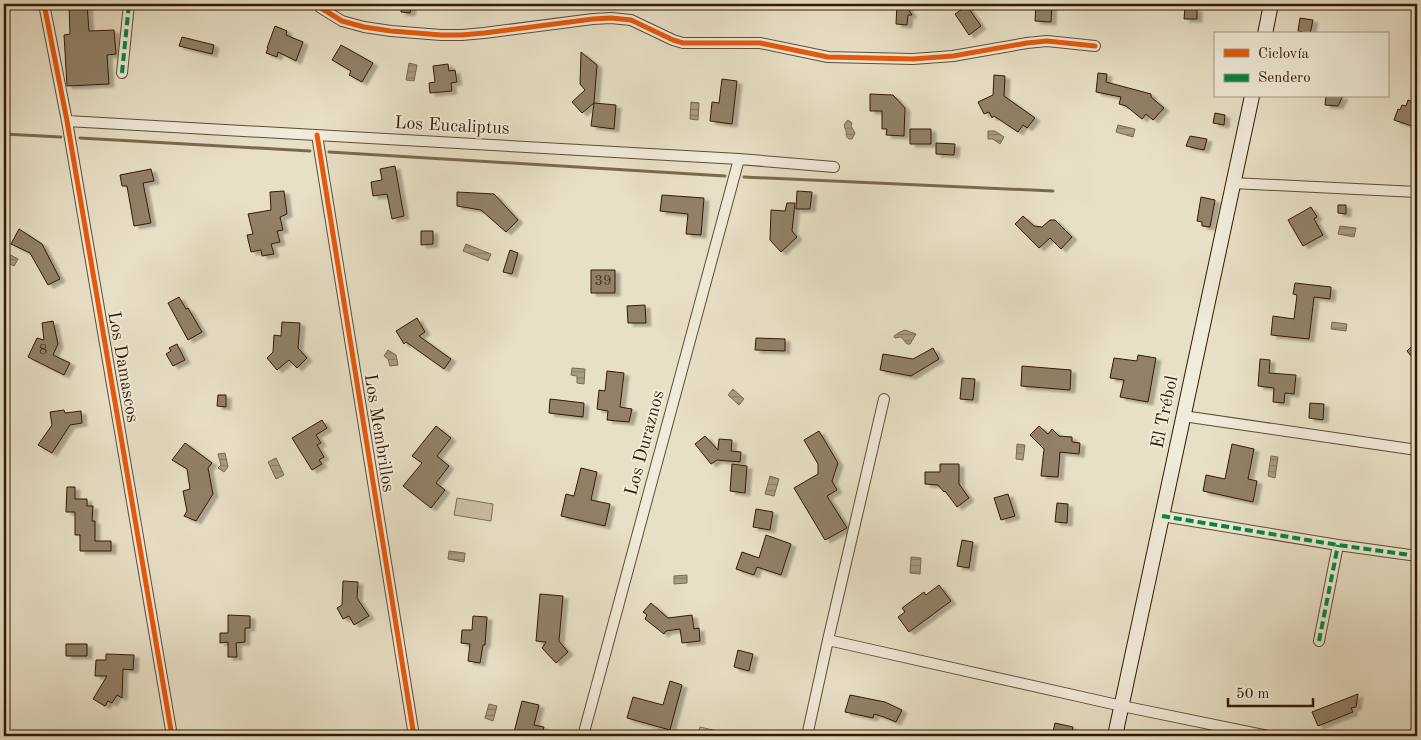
<svg xmlns="http://www.w3.org/2000/svg" width="1421" height="740" font-family="'Old Standard TT',serif">
<defs>
<pattern id="water-rules" width="6" height="5" patternUnits="userSpaceOnUse" patternTransform="scale(1.25)"><rect width="6" height="5" fill="#aa9d83"/><path d="M0 2.5h6" fill="none" stroke="#8b7f69"/></pattern>
<filter id="shadow"><feDropShadow dx="5" dy="3" stdDeviation="1" flood-color="#0004"/></filter>
</defs>
<rect width="100%" height="100%" fill="#e8e0c6"/>
<filter id="stains"><feTurbulence type="fractalNoise" baseFrequency=".004" numOctaves="4"/><feColorMatrix values="0 0 0 0 .2 0 0 0 0 .09 0 0 0 0 .02 0 0 0 .5 -.17"/></filter>
<radialGradient id="worn" r=".72"><stop offset=".6" stop-color="#630" stop-opacity="0"/><stop offset="1" stop-color="#630" stop-opacity=".3"/></radialGradient>
<path fill="#c9bea5" stroke="#7e6c54" d="M457 498 493 504 491 521 454 515Z
M700 727 738 736H698Z"/>
<path fill="url(#water-rules)" stroke="#7a694f" d="M409 63 417 65 414 81 406 80Z
M691 102 699 103 698 120 690 119Z
M848 120 852 123 851 126 855 133 852 139H849C845 137 847 135 846 131 844 126 843 124 848 120Z
M1118 125 1135 129 1133 137 1116 132Z
M988 131H995L1004 137 1000 144 993 139H988Z
M1340 226 1356 228 1354 237 1338 234Z
M466 244 491 254 488 261 463 251Z
M7 253 18 259 14 266 4 261Z
M1332 322 1347 324 1346 331 1331 329Z
M905 330 916 334 910 344H907L901 337 895 338 894 336 900 332Z
M388 350 396 355 398 365 390 366 388 359 384 356Z
M572 368 585 369 584 384 577 383V376L571 375Z
M733 389 744 399 739 405 728 395Z
M1017 444 1025 445 1023 460 1016 459Z
M225 453 228 467 224 472 218 468 221 465 218 454Z
M1271 456 1278 457 1275 478 1268 476Z
M276 458 284 475 276 479 268 462Z
M770 476 779 479 774 496 765 494Z
M449 551 465 553 464 562 448 559Z
M911 557 921 558 920 574 910 573Z
M687 575V583L674 584V576Z
M489 704 497 706 493 721 485 718Z"/>
<g fill="none" stroke-linecap="round" stroke-linejoin="round">
<path stroke="#7a694f" stroke-width="3" d="M4 134 61 137
M80 138 310 151
M329 152 725 176
M744 177 1053 191"/>
</g>
<path fill="#918168" stroke="#331a02" filter="url(#shadow)" d="M69 4H87L89 31 114 30 116 54 107 55 109 84 67 86 64 35 70 34Z
M402 4H412L410 13 401 12Z
M897 4H905L912 15H908L907 25 896 24Z
M1036 4H1052L1051 22 1035 21Z
M967 6 981 26 969 35 955 14Z
M1185 8 1197 9V19H1184Z
M1300 18 1313 20 1310 34 1298 31Z
M275 26 287 31 286 35 303 42 296 61 278 52 277 57 266 53 268 48H267Z
M182 37 214 45 212 54 179 46Z
M341 45 373 63 362 82 349 75 351 71 332 60Z
M581 52 597 65 594 103 582 113 572 102 585 90 580 84Z
M448 64 449 71 455 70 457 82 451 83 452 91 430 93 429 83 435 82 433 66Z
M1098 73 1107 74 1106 82 1151 94V97L1164 108 1153 120 1146 114 1142 119 1126 106 1119 104 1121 97 1096 92Z
M994 75 1005 76 1004 96 1035 118 1027 128 1023 125 1018 132 994 116 992 118 989 112 984 114 978 102 993 95Z
M722 79 737 81 732 124 710 121 712 102 719 103Z
M870 94 893 95 905 108 904 136 886 135 887 129H882V111H870Z
M1326 96H1343L1338 106 1325 105Z
M1408 100 1417 103V122L1413 121 1412 126 1394 120 1398 109 1400 110 1402 105 1406 106Z
M594 103 616 105 614 129 591 126Z
M1215 113 1225 115 1224 125 1213 123Z
M910 129H931V144H910Z
M1190 136 1207 139 1204 150 1186 146Z
M936 143 955 144 954 155 936 154Z
M395 166 404 216 392 219 387 194 373 196 371 182 382 180 380 169Z
M151 169 154 181 143 183 151 223 134 226 127 186H122L120 175Z
M284 191 287 214 280 217 283 230 277 231 280 242 271 244 274 254 262 256 261 250 251 252 247 235 253 234 248 214 271 210 270 192Z
M797 191 812 192 810 209H796Z
M457 192 494 194 518 220 506 232 481 210 457 206Z
M662 195 704 198 701 235 686 234 688 214 660 211Z
M1201 197 1215 200 1210 227 1202 226V222L1197 221Z
M787 203H795L792 231 797 237 781 252 770 240 771 210 785 211Z
M1338 205H1346V214L1338 213Z
M1311 207 1317 217 1314 219 1323 235 1303 246 1288 220Z
M1023 216 1034 226 1042 227 1050 220H1055L1072 237 1061 249 1050 238 1039 248 1015 224Z
M19 229 42 244 60 279 48 285 30 253 11 244Z
M421 231H433V244L421 245Z
M510 250 518 253 512 274 503 272Z
M591 270H615V293H591Z
M1295 283 1331 287 1330 299 1314 297 1309 339 1271 335 1273 316 1294 319 1297 295 1293 294Z
M179 297 186 309 188 308 202 332 188 340 168 303Z
M645 305 646 323H628L627 306Z
M417 318 425 332 419 336 451 359 444 369 406 342 404 344 396 331Z
M53 321 58 344 53 355 70 363 64 375 28 357 37 338 44 340 42 323Z
M282 322 300 323 298 348 307 358 297 368 289 360 277 370 267 358 273 352 274 335 281 336Z
M756 338 785 339V351L755 350Z
M1417 341V363L1407 351Z
M177 344 185 360 173 366 166 354 171 351 169 348Z
M933 348 939 359 911 376 880 370 883 354 913 359Z
M1138 355 1156 358 1148 402 1120 397 1124 380 1110 378 1114 358 1137 361Z
M1260 359 1270 360 1269 373 1296 375 1294 394 1285 393 1284 403 1273 402 1274 388 1258 386Z
M1022 366 1071 370 1070 390 1021 386Z
M607 371 624 373 620 407 632 409 629 422 607 420 608 411 597 409 599 390 605 391Z
M962 378 975 379 973 400 960 399Z
M218 395H226V407L217 406Z
M550 399 584 403 583 417 549 413Z
M1310 403 1324 404 1323 420 1309 418Z
M64 410 65 413 81 411 82 423 70 425 52 453 38 445 52 425 50 412Z
M322 420 327 428 316 435 321 443 317 445 324 457 319 460 322 464 312 470 292 438Z
M436 426 451 438 437 456 449 466 436 483 445 490 431 508 403 486 422 463 412 456Z
M1039 426 1048 434 1052 429 1059 436 1072 437V442L1080 443 1079 454 1060 452 1058 477 1041 476 1044 449 1030 435Z
M819 431 838 463 832 481 837 490 827 496 847 528 825 540 794 488 818 474V464L804 440Z
M705 436 718 450 719 439 732 440 731 451 741 452 740 462 717 460 711 464 695 444Z
M185 443 212 463 208 468 213 494 196 521 184 516 187 511 183 491 190 489 187 469 172 460Z
M1232 444 1254 449 1248 479 1257 481 1253 502 1203 491 1206 475 1225 479Z
M732 464 747 466 745 493 730 491Z
M940 464H959V484L969 498 957 507 945 491 944 492 938 485 925 484V472H940Z
M581 468 597 472 591 500 610 504 605 526 561 516 566 494 574 496Z
M67 487H75V499H87V506H93L92 521H95V541H111V551H80V535H75V512H66Z
M1008 494 1015 516 1001 520 994 498Z
M1057 503 1068 504 1067 523 1055 522Z
M756 509 773 512 770 530 753 527Z
M766 535 791 544 781 575 757 567 754 575 736 569 742 552 759 558Z
M962 540 973 542 969 568 957 566Z
M343 581 358 582 357 598 369 616 354 625 349 616 343 619 337 608 342 605Z
M939 585 951 601 909 632 898 617 905 612 902 608 924 592 926 595Z
M540 594 563 596 559 641 568 652 556 663 542 648 546 642 536 641Z
M651 603 668 618 692 615 694 629 699 628 700 641 682 643 680 629 666 631 664 634 645 619 647 615 643 612Z
M228 615 250 616V628H245V642L236 643 237 657H228V642L220 643V633H228Z
M473 616 487 617 485 645H483L480 663 468 661 470 644 461 643 462 630H472Z
M66 644H87V656H66Z
M738 650 753 654 749 671 734 667Z
M106 654 134 655 133 670 123 669 122 698 117 695 112 703 108 701 105 706 93 699 107 676H95L96 660H106Z
M670 681 682 685 670 730 627 718 633 697 663 705Z
M1358 694 1356 707 1351 708 1353 712 1318 726 1312 712Z
M850 695 885 702 902 710 896 722 884 717 874 714 873 718 845 712Z
M522 701 539 705 534 725 544 727 542 736H513Z
M1055 723 1073 727 1071 736H1052Z"/>
<g fill="none" stroke-linecap="round" stroke-linejoin="round">
<defs>
<path id="minor" d="M44 4 67 121 172 736
M317 4 321 8 342 21 364 27 391 31 441 35H462L484 33 593 19 611 18 631 20 673 40 683 43H760L828 57 913 59 953 56 1027 43 1047 41 1095 46
M122 73 129 4
M67 121 739 159 834 167
M317 135 414 736
M1233 183 1417 192
M1183 416 1417 450
M1162 516 1338 545 1417 556
M828 640 1122 706 1268 736
M1319 641 1338 545
M583 736 739 159
M807 736 828 640 884 399"/>
<path id="secondary" d="M1265 34 1271 4
M1115 736 1252 96"/>
</defs>
<use href="#minor" stroke="#604c33" stroke-width="12"/>
<use href="#secondary" stroke="#331a02" stroke-width="16"/>
<use href="#minor" stroke="#f0ebda" stroke-width="10"/>
<use href="#secondary" stroke="#f0ebda" stroke-width="14"/>
<path stroke="#00873e" stroke-width="4" stroke-dasharray="8 4" stroke-linecap="butt" d="M122 73 129 4
M1162 516 1338 545 1417 556
M1319 641 1338 545"/>
<defs>
<path id="cycleway" d="M44 4 67 121 172 736
M317 4 321 8 342 21 364 27 391 31 441 35H462L484 33 593 19 611 18 631 20 673 40 683 43H760L828 57 913 59 953 56 1027 43 1047 41 1095 46
M317 135 414 736"/>
</defs>
<use href="#cycleway" stroke="#f0ebda" stroke-width="8"/>
<use href="#cycleway" stroke="#e8590c" stroke-width="5"/>
</g>
<g text-anchor="middle" dominant-baseline="central" stroke-width="4" stroke-linejoin="round" paint-order="stroke">
<g font-size="15" fill="#4a341c">
<text x="603" y="281">39</text>
<text x="43" y="350">8</text>
</g>
<g font-size="18" fill="#331a02" stroke="#f0ebda">
<text transform="translate(452 126) rotate(3)">Los Eucaliptus</text>
<text transform="translate(123 367) rotate(80)">Los Damascos</text>
<text transform="translate(1165 412) rotate(-78)">El Trébol</text>
<text transform="translate(379 433) rotate(81)">Los Membrillos</text>
<text transform="translate(645 443) rotate(-75)">Los Duraznos</text>
</g>
</g>
<rect width="1421" height="740" fill="none" stroke="#e8e0c6" stroke-width="20"/>
<rect x="5" y="5" width="1411" height="730" fill="none" stroke="#331a02" stroke-width="2.5"/>
<rect x="10" y="10" width="1401" height="720" fill="none" stroke="#331a02"/>
<rect x="1214" y="32" width="175" height="65" fill="#f0ebda" stroke="#a49784"/>
<rect x="1224" y="49" width="25" height="8" fill="#e8590c" stroke="#a49784"/>
<text x="1258" y="58" font-size="15" fill="#331a02">Ciclovía</text>
<rect x="1224" y="74" width="25" height="8" fill="#00873e" stroke="#a49784"/>
<text x="1258" y="82" font-size="15" fill="#331a02">Sendero</text>
<path d="M1228 698v8h85v-8" fill="none" stroke="#331a02" stroke-width="2.5"/>
<text x="1236" y="698" font-size="15" fill="#331a02" stroke="#f0ebda" stroke-width="4" paint-order="stroke">50 m</text>
<rect width="100%" height="100%" filter="url(#stains)"/>
<rect width="100%" height="100%" fill="url(#worn)"/>
</svg>
